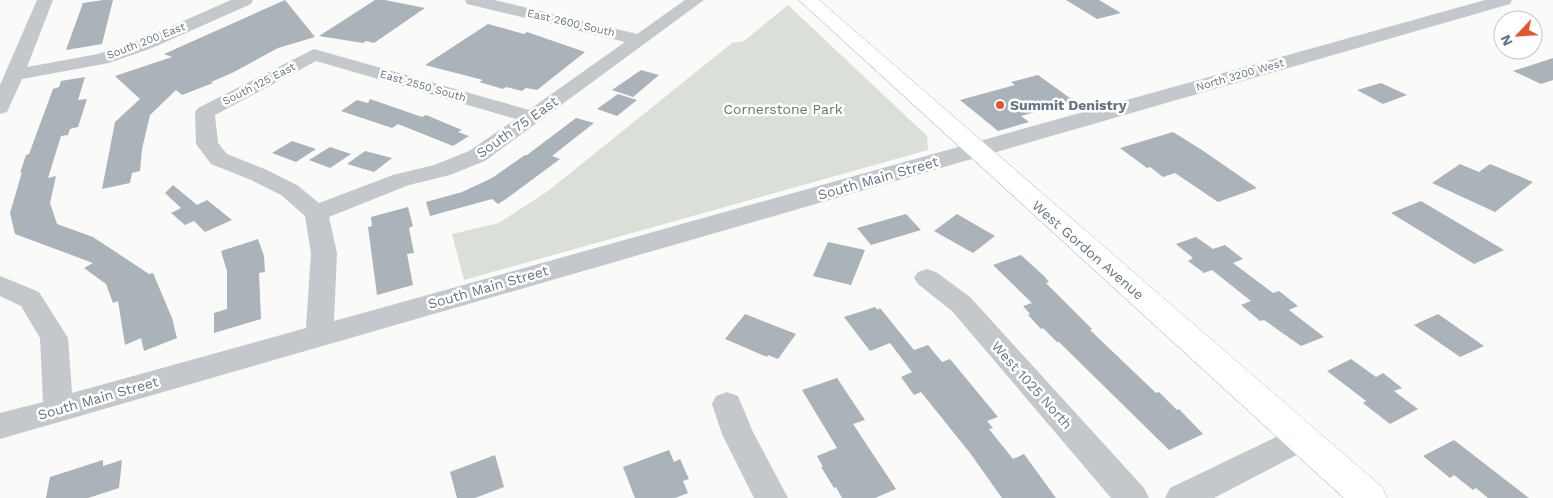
<svg xmlns="http://www.w3.org/2000/svg" width="1553" height="498" font-family="'Work Sans',sans-serif">
<rect width="100%" height="100%" fill="#fafaf8"/>
<path fill="#dadfd7" d="M788 5 927 136 928 150 464 280 452 234 499 223 548 191 732 43 744 41Z"/>
<path fill="#aab3b9" d="M103 0H113L102 44 66 50 83 3Z
M285 0 315 37 278 48 232 73 211 82 213 83 182 95 176 90 150 115 142 149 140 171 132 173 130 183 102 189 115 122 140 99 115 76 172 57 164 54Z
M375 0H385L425 8 374 43 366 41 363 43 319 36Z
M1066 0H1099L1121 13 1097 19Z
M488 24 524 34 527 32 585 52 537 90 526 88 522 91 506 87 503 89 479 82 483 80 425 65Z
M1553 58V80L1541 84 1513 71Z
M641 70 659 75 633 97 612 90Z
M1038 75 1074 101 1021 116 1029 122 998 131 960 100 1015 85 1011 82Z
M85 77 78 100 87 99 78 127 70 129 68 135 61 136 48 178 56 176 50 203 57 224 93 237 149 274 153 273 172 318 177 338 144 351 141 338 125 345 118 301 113 303 106 284 84 268 93 263 15 234 10 213 22 172 20 173 26 155 29 154 53 89 59 87 61 81Z
M1381 83 1407 95 1383 104 1357 90Z
M618 94 637 100 617 116 597 109Z
M370 99 422 117 426 115 462 130 458 132 469 136 453 146 398 124 392 128 341 111 357 100 368 103Z
M576 118 594 123 552 156 560 159 506 199 498 204 492 199 430 216 426 202 462 192 492 178 525 155H527Z
M1173 132 1202 150 1257 188 1218 202 1175 173 1163 177 1150 167 1147 168 1120 148Z
M292 141 316 149 296 162 272 153Z
M330 147 351 154 330 168 309 160Z
M365 151 392 158 374 172 347 164Z
M1460 164 1479 172 1490 164 1533 182 1495 212 1432 183Z
M173 185 197 205 207 200 232 220 205 232 194 221 185 225 171 213 181 208 165 193Z
M1421 201 1504 250 1474 264 1391 213Z
M408 207 413 226 409 228 414 253 407 254 413 285 377 295 368 227 372 226 371 217Z
M906 214 921 230 871 245 857 228Z
M957 214 995 236 973 253 934 231Z
M1196 237 1213 249 1225 245 1243 259 1233 263 1273 293 1279 291 1298 306 1289 310 1324 337 1301 346 1264 320 1260 321 1241 305 1251 301 1212 270 1204 273 1188 261 1193 258 1176 244Z
M258 239 264 256 265 272 259 273 261 319 214 333V313L227 309V271L221 251Z
M828 242 865 250 851 285 813 276Z
M1021 255 1044 276 1049 282 1046 283 1092 329 1090 330 1156 393 1159 392 1177 410 1179 409 1203 434 1169 450 1059 342H1057L1043 328 1041 329 1028 315 1030 314 1023 306 1032 303 993 265Z
M875 307 878 310 880 308 914 350 928 345 942 362 950 359 998 417 987 421 993 428 989 429 1013 459 1024 454 1056 498H1002L970 453 921 392 914 395 901 377 912 372 890 343 870 351 844 317Z
M745 314 796 334 778 359 768 355 767 357 725 339Z
M1438 314 1484 346 1460 357 1414 325Z
M1351 359 1376 377 1383 373 1402 388 1394 391 1418 409 1390 424 1363 403 1366 401 1327 371Z
M837 378 865 420 853 424 896 489 875 498H842L836 487 834 488 821 467H823L817 456 837 448 802 390Z
M1454 440 1529 498H1488L1476 488 1473 490 1454 475 1450 478 1423 456Z
M669 450 674 462 680 459 689 479 683 481 688 493 675 498H635L623 467Z
M495 455 504 487 475 498H457L450 472Z
M103 460V466L122 460 119 488 88 498H46L50 477Z"/>
<g fill="none" stroke-linecap="round" stroke-linejoin="round">
<defs>
<path id="major" d="M799 0H819L1382 487 1387 498H1344Z"/>
</defs>
<use href="#major" stroke="#b5babe" stroke-width="1"/>
<path fill="#c3c8cc" fill-rule="evenodd" d="M37 0H53L27 67 98 54 140 40 231 0H253L251 4 152 48 109 63 22 79 7 112 0 114V85Z
M465 0H494L637 34 685 0H704L485 161 450 175 409 185 329 217 337 253 334 321 1485 0H1512L1510 4 0 439V413L43 402 40 338 21 306 0 296V276L39 292 68 338 72 393 306 328 311 253 305 216 281 195 251 180 211 164 196 144 195 112 198 108 314 49 529 110 625 42 467 4ZM316 61 516 119 469 151 434 165 393 175 319 203 297 185 267 170 227 154 218 143 215 115Z
M927 269 936 272 970 297 1144 488 1149 498H1111L952 311 918 284 914 278 918 272Z
M727 392 738 396 753 432 788 498H754L722 434 712 404 716 396Z
M1301 425 1312 429 1317 438 1312 447 1214 498H1165L1170 488Z"/>
<use href="#major" fill="#fff" fill-rule="evenodd"/>
</g>
<circle fill="#e4572e" stroke="#fff" stroke-width="2" cx="1000" cy="105" r="5"/>
<g text-anchor="middle" dominant-baseline="central" stroke-width="5" stroke-linejoin="round" paint-order="stroke">
<g font-size="11" fill="#657683" stroke="#fff">
<text transform="translate(571 23) rotate(13)">East 2600 South</text>
<text transform="translate(146 41) rotate(-21)">South 200 East</text>
<text transform="translate(1240 75) rotate(-16)">North 3200 West</text>
<text transform="translate(259 84) rotate(-27)">South 125 East</text>
<text transform="translate(423 86) rotate(16)">East 2550 South</text>
</g>
<g font-size="14" font-weight="bold" fill="#657683" stroke="#fff" text-anchor="start">
<text x="1010" y="105">Summit Denistry</text>
</g>
<g font-size="14" fill="#687a64" stroke="#fff">
<text x="783" y="109">Cornerstone Park</text>
</g>
<g font-size="14" fill="#657683" stroke="#fff">
<text transform="translate(517 127) rotate(-35)">South 75 East</text>
<text transform="translate(878 178) rotate(-16)">South Main Street</text>
<text transform="translate(1088 250) rotate(41)">West Gordon Avenue</text>
<text transform="translate(488 287) rotate(-16)">South Main Street</text>
<text transform="translate(1032 385) rotate(48)">West 1025 North</text>
<text transform="translate(98 398) rotate(-16)">South Main Street</text>
</g>
</g>
<g transform="translate(1518 35) rotate(245)"><circle r="24" fill="#ffffff" stroke="#c1c8cd"/>
<path d="M0-4L9 19L0 12L-9 19Z" fill="#e4572e"/>
<text y="-8" font-size="14" font-weight="bold" text-anchor="middle" fill="#657683">N</text>
</g>
</svg>
